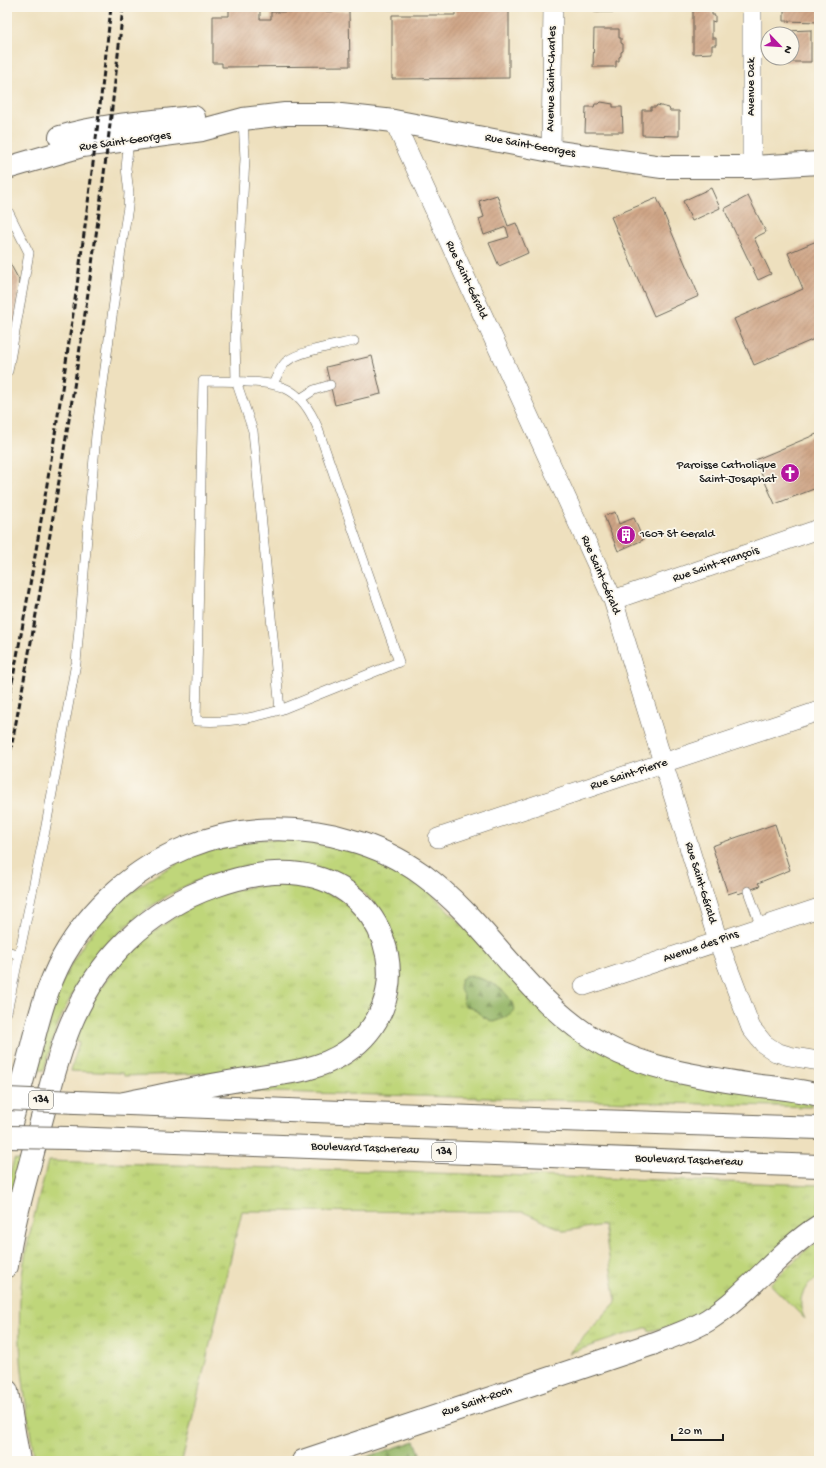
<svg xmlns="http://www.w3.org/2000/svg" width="826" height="1468" font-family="'Gochi Hand',sans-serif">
<defs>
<pattern id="grass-tufts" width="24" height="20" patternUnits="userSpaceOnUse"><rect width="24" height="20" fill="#bfd67a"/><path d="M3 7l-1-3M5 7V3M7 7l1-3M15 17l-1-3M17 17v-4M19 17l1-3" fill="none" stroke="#a4b769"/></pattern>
<pattern id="forest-firs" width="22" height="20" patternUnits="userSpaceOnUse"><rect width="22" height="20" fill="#97b76a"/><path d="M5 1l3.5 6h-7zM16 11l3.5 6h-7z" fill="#7a9456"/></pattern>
<pattern id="building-hatch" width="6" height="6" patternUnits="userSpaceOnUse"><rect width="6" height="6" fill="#cfa586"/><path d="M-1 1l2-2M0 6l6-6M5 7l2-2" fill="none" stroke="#b18d73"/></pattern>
</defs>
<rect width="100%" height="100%" fill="#fbf7ec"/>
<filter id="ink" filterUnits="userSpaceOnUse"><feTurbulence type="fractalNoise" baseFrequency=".025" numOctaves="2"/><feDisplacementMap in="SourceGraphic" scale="8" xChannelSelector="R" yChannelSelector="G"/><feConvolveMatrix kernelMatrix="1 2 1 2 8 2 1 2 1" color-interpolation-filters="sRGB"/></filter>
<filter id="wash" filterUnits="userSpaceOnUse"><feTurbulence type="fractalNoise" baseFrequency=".012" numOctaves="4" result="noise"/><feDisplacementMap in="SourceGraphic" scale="16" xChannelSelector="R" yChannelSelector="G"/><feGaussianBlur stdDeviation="0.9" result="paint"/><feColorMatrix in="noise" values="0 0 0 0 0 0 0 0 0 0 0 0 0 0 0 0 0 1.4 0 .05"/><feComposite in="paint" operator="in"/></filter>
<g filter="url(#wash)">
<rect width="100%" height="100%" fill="#eee0be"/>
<path fill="url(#grass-tufts)" stroke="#6e794b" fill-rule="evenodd" d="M291 838 368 855 424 886 567 1032 811 1101V1107L237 1091 343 1066C379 1044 404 1004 398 960 397 954 395 948 394 942 387 918 373 897 352 884 345 879 301 875 290 873 277 871 259 866 246 867 231 868 215 874 201 879 140 904 90 953 63 1013 54 1031 50 1051 44 1070H38C44 1044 49 1018 58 993 86 920 149 865 225 846 232 844 239 842 246 841 260 839 276 839 291 838ZM472 977C493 982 501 987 513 1005L493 1022 482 1016 472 1007 466 1006 463 1002 464 996Z
M291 883 304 884 341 899 367 927 377 952 379 977 375 1002 363 1023 335 1048 309 1058 262 1067 210 1073 124 1076 123 1073 71 1071 79 1042 76 1041C89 1004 110 968 140 942 147 935 157 930 165 924 183 911 200 901 221 894 243 887 268 884 291 883Z
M14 1159 22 1160 7 1219V1187Z
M48 1161 819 1185V1215L724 1298 689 1322 649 1331 648 1327 569 1353 616 1302 604 1225 565 1231 523 1212 242 1211 182 1461H35C24 1395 13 1329 24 1262 30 1228 40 1195 48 1161Z
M819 1241V1278C802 1285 796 1302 805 1319L770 1284 805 1251Z"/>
<path fill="url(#forest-firs)" stroke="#5a6a43" d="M466 976C484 977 511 989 514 1010 509 1016 500 1020 493 1022L482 1016 472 1007 466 1006 463 1002 464 996C459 990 459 986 461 979Z
M415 1441 423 1461H354Z"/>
<g id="blocks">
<path fill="url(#building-hatch)" d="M229 7H260V19H271V12L349 11 350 66 222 67V63H213V16H229Z
M455 7H509V78L392 79V15H455Z
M593 7H617V12H594Z
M693 7H712V15H715V22L712 21V38H716V45H712V53L693 54Z
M787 7H819V22L784 21V10H787Z
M594 29H619V38H621V43L623 44V51L621 52V56L619 57V61H616V67H593Z
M811 30V62H785V58H792V34H786V31Z
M601 102 613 104V107H622L623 132H585L586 107H594L595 104H599Z
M657 105 669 108 670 111H679V136L642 135V110H651V107H656Z
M711 188 720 208 692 221 683 201Z
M497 195 508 226 516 223 528 253 499 266 489 243 509 237 506 227 484 235 479 219 484 217 479 201Z
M748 196 766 232 754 238 771 274 758 280 724 209Z
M657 198 699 296 654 316 611 217Z
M819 240V337L754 365 734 319 803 289 788 253Z
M7 258 19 280 15 324 7 329Z
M372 356 381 394 335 405 326 367Z
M819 433V487L775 504 755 460Z
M615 512 619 524 634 518 643 540 618 551 604 516Z
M775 824 790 870 758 883 760 886 738 894 737 891 728 894 712 846Z"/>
</g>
</g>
<g filter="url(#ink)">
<use href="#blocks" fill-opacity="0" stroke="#666155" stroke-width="1"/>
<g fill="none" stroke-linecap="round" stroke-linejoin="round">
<defs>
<path id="lane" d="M243 119 245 159 235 338 236 381 253 431 280 710 399 662 317 426C301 390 285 383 247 382 233 381 218 381 203 381L196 721C228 723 249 719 280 710
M7 209 29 253 8 371
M273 384C277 376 280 368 286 362 298 351 337 345 354 341
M300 399 314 390 330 385
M748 891 761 927
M7 951 19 955
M7 1012 45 831 76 663 96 435 121 250 128 207 129 193 126 168 129 139"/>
<path id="street" d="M752 7V167
M394 121 613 600 718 941 751 1028 764 1044 776 1052 789 1056 819 1061
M551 151 553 7
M613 600 819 529
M438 838 819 711
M584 986 819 908"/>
<path id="secondary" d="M60 137C103 124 149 122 194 117
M7 168 82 146 202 130 243 119 285 114H332L394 121 551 151 662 167H752L819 163
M303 1461 652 1344"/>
<path id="highway" d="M76 1102 499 1118 819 1128
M7 1138C15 1108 23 1078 31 1049 39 1017 47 986 63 957 120 855 238 806 350 840 376 847 401 859 423 875 491 925 528 1003 604 1045 651 1071 707 1078 760 1086 780 1088 800 1090 819 1095
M69 1138 819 1166
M7 1266C13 1221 27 1177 38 1133 48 1097 56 1060 70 1026 97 960 148 909 215 886 246 875 283 868 315 877 395 899 417 1005 346 1052 314 1074 271 1074 234 1081 197 1087 161 1096 124 1103
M652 1344C671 1337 690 1331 708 1320 749 1294 778 1252 819 1226
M7 1391 19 1461"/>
</defs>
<use href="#lane" stroke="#666155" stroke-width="10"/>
<use href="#street" stroke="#666155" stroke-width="20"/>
<use href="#secondary" stroke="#666155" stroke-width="24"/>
<use href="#highway" stroke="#666155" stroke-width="24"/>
<use href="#lane" stroke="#fff" stroke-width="9"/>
<use href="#street" stroke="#fff" stroke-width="19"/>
<use href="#secondary" stroke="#fff" stroke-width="22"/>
<use href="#highway" stroke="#fff" stroke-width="22"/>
<path stroke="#1c1c1c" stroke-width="3" stroke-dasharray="6 3" stroke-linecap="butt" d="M7 709C52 476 86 242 111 7
M7 769C56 517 97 263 123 7"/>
<defs>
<path id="highway-bridge" d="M7 1099 76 1102
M7 1137 69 1138"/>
</defs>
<use href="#highway-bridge" stroke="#666155" stroke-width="24" stroke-linecap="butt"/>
<use href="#highway-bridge" stroke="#fff" stroke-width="22"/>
</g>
</g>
<defs>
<symbol id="church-disc" viewBox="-11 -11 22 22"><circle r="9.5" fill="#b5179e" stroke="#fbf7ec"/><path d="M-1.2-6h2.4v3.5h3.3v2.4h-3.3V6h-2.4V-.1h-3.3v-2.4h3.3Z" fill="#fff"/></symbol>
<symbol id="building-disc" viewBox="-11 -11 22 22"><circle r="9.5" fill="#b5179e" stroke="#fbf7ec"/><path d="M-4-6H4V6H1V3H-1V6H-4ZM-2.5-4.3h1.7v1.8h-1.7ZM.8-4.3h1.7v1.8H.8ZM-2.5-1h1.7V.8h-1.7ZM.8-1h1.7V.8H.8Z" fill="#fff"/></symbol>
</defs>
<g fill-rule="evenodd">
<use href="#church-disc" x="779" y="462" width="22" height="22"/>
<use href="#building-disc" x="615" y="524" width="22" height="22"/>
</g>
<g text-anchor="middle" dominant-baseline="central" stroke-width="3.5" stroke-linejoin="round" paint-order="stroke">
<g fill="#fbf7ec" stroke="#5f5e5a" stroke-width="1">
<rect x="29" y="1091" width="24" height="18" rx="3"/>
<rect x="432" y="1143" width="24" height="18" rx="3"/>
</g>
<g font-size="11" font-weight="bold" fill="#1c1c1c">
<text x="41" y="1100">134</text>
<text x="444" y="1152">134</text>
</g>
<g font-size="12" fill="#1c1c1c" stroke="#fbf7ec">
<text transform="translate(552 79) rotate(-89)">Avenue Saint-Charles</text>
<text transform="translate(752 87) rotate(-90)">Avenue Oak</text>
<text transform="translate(125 142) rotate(-8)">Rue Saint-Georges</text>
<text transform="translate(530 146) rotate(10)">Rue Saint-Georges</text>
<text transform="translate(466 280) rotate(65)">Rue Saint-Gérald</text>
<text transform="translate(716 565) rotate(-19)">Rue Saint-François</text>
<text transform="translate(600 575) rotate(67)">Rue Saint-Gérald</text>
<text transform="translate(629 775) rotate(-18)">Rue Saint-Pierre</text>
<text transform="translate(700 883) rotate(73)">Rue Saint-Gérald</text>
<text transform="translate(701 947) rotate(-19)">Avenue des Pins</text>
<text transform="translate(365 1149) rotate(2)">Boulevard Taschereau</text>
<text transform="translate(689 1161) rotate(2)">Boulevard Taschereau</text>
<text transform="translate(477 1402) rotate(-19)">Rue Saint-Roch</text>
</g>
<g font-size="12" fill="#1c1c1c" stroke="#fbf7ec" text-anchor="end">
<text x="776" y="466">Paroisse Catholique<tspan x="776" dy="14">Saint-Josaphat</tspan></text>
<text x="640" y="535" text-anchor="start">1607 St Gerald</text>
</g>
</g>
<rect width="826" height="1468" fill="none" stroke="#fbf7ec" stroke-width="24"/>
<g transform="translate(780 46) rotate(115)"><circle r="19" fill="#fbf7ec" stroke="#a29f99"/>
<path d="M0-3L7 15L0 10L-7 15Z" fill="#b5179e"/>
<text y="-6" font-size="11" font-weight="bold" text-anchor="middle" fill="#1c1c1c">N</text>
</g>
<path d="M672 1434v6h51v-6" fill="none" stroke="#1c1c1c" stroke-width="2"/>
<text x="678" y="1434" font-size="12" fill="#1c1c1c" stroke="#fbf7ec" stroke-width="3" paint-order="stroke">20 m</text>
</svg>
